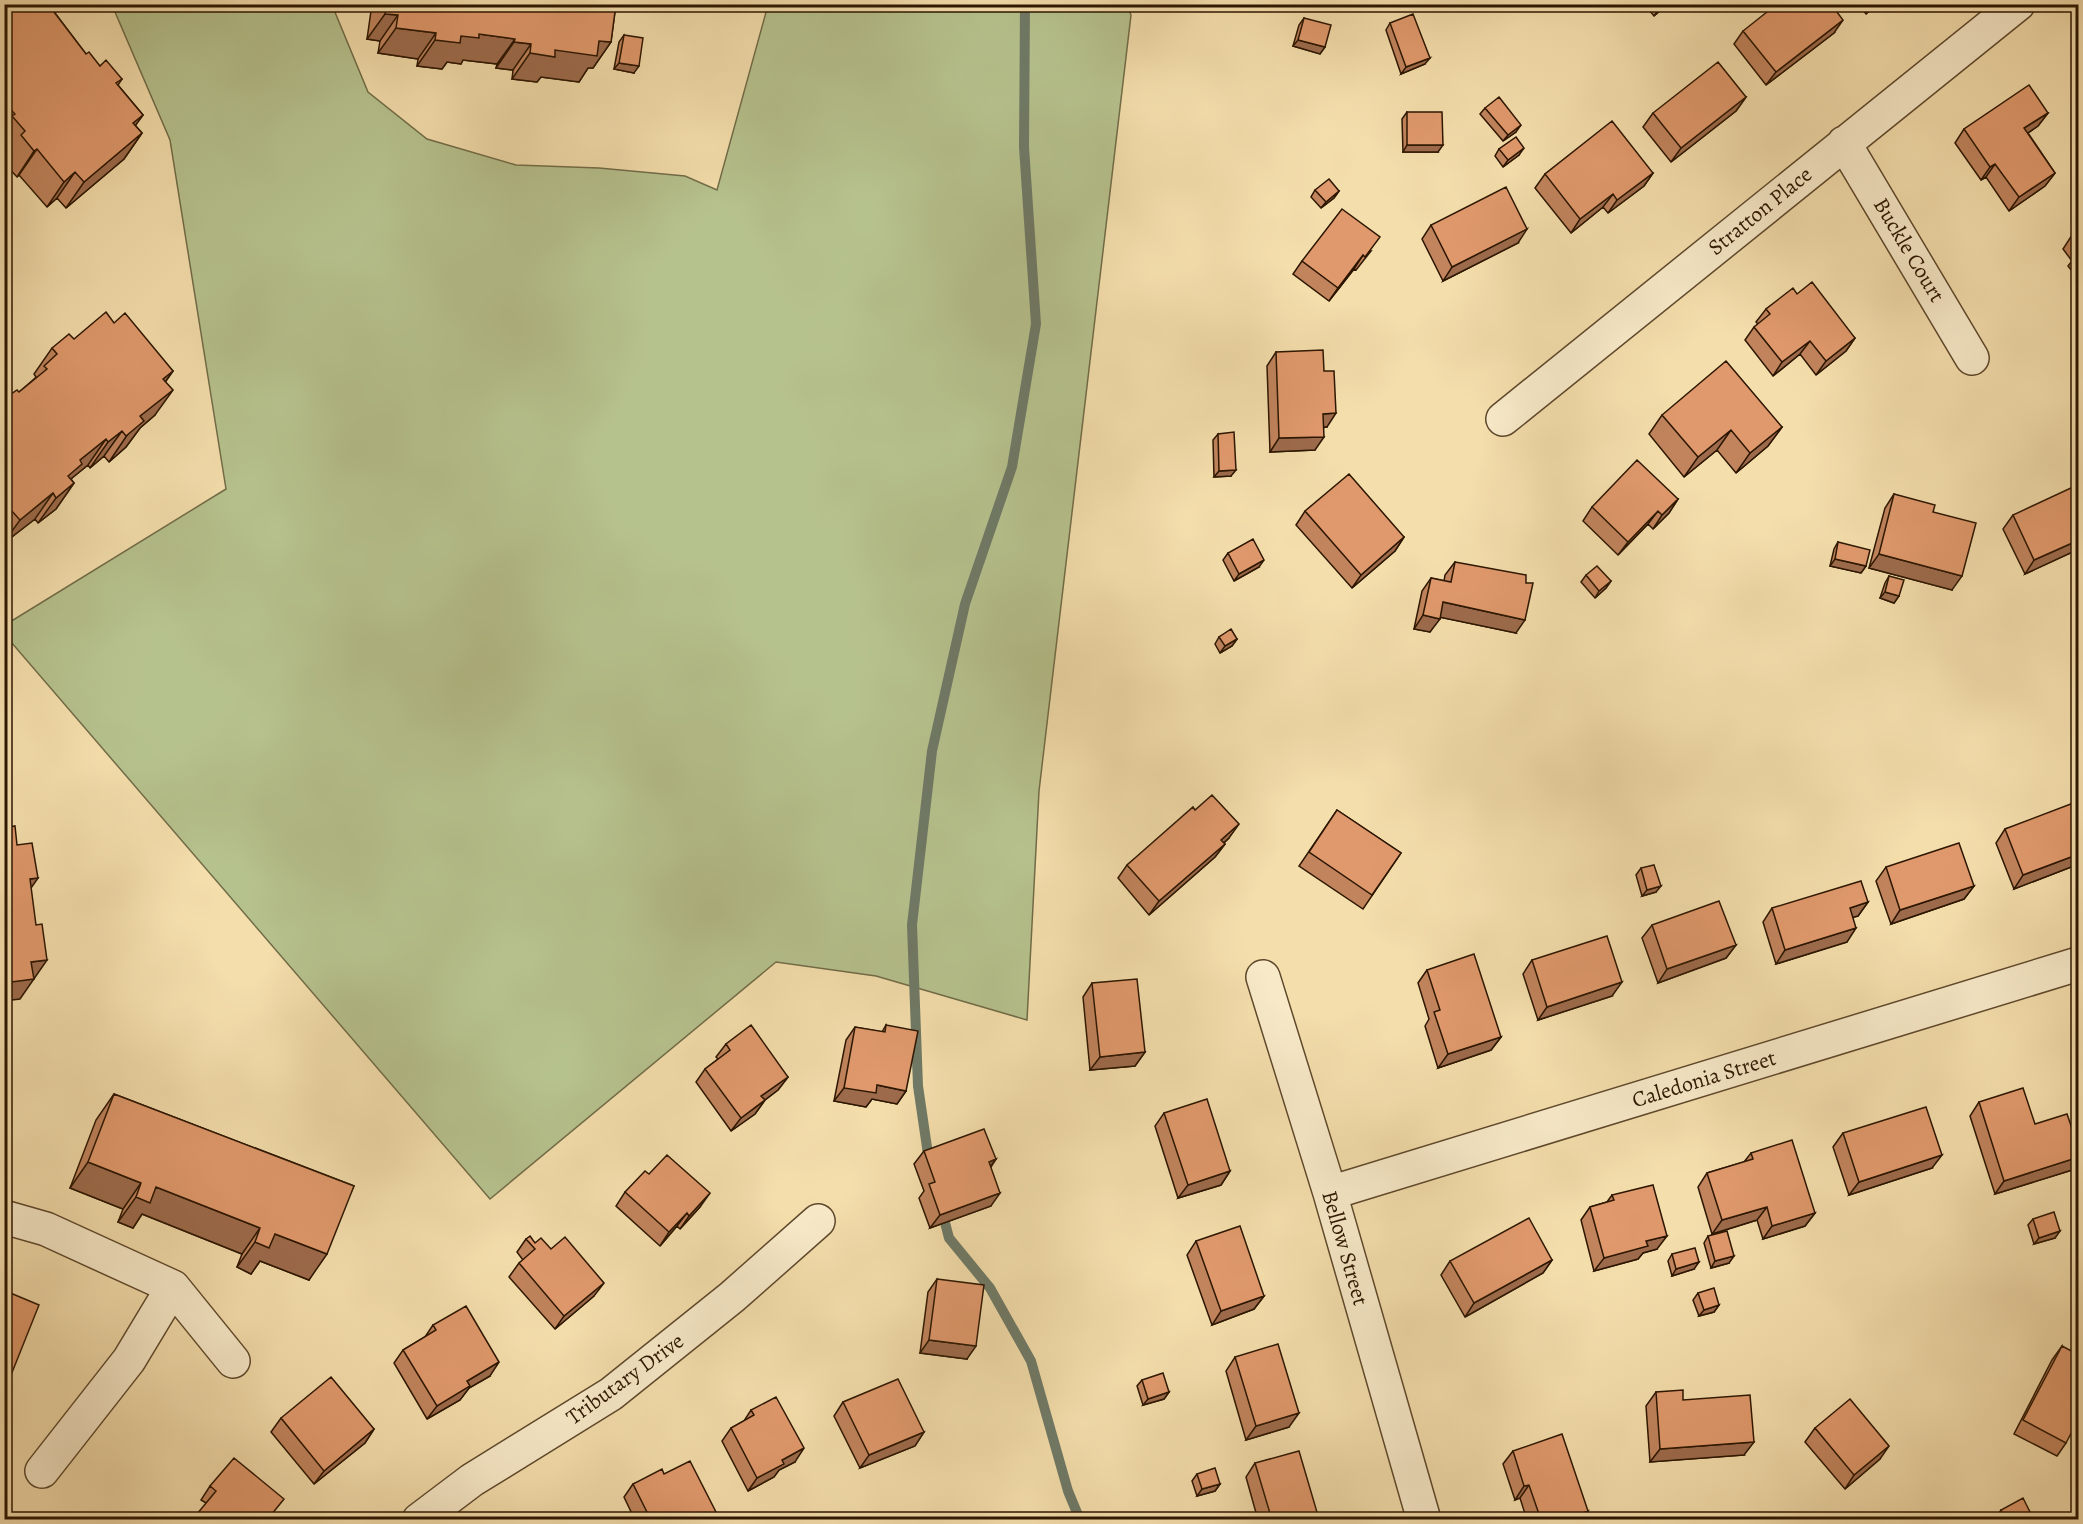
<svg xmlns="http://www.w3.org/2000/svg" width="2083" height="1524" font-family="Alegreya,serif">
<rect width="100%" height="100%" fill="#f4deac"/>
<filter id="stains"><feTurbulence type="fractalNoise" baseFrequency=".00333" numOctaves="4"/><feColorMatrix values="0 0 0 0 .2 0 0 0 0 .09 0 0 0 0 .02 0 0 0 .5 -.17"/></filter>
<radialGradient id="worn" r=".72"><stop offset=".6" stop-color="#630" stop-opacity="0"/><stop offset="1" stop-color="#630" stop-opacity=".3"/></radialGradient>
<path fill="#b6c28e" stroke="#716c48" stroke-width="1.5" d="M112 5H332L368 92 427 139 516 165 599 168 685 176 717 190 768 5H1127L1131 15 1039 791 1027 1020 876 976 776 962 490 1199 5 635V625L226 489 170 140Z"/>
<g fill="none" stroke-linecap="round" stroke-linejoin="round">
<path stroke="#6f7a67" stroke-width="10" d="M929 1161 918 1086 912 925 932 751 965 604 1012 467 1036 324 1024 147 1025 4
M942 1211 949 1238 990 1288 1031 1361 1068 1491 1080 1520"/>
<defs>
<path id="minor" d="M1844 143 1972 358
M1503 419 2018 4
M1263 977 1330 1193 1424 1520
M1330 1193 2078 964
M4 1217 46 1229 173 1287 129 1360 42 1471
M173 1287 233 1361
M419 1520 472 1480 611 1394 732 1297 818 1221"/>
</defs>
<use href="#minor" stroke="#5e482c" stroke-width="36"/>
<use href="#minor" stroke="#f8eac9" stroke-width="33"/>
</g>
<path fill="#c1845d" stroke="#2c1601" stroke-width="1.5" d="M4 4 60 7 55 13 86 54 100 66 122 79 118 85 143 115 135 125 142 133 124 159 66 208 57 198 47 207 19 175 17 177 4 163V158L6 156 4 154Z
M372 4H616L611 42 593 68H588L579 82 541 77 537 82 512 79 513 70 496 68 497 64 463 60 461 64 447 62 442 69 417 66 418 59 378 53 380 41 367 39Z
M1644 4H1668L1654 16Z
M1858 4H1877L1866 14Z
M1304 18 1325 47 1320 54 1293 46 1299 25Z
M1390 23 1425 64 1401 74 1386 30Z
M1743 31 1834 33 1766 85 1734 44Z
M624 35 634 73 614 69 619 42Z
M1746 97 1736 111 1671 162 1643 127 1653 113Z
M1485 108 1516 132 1503 141 1480 114Z
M1407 112 1438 152H1403L1402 119Z
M2048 113 2038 126 2028 133 2055 173 2045 186 2009 211 1986 177 1981 180 1955 143 1964 129Z
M1499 149 1519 155 1503 167 1495 156Z
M1653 173 1644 186 1608 213 1603 207 1571 233 1535 188 1545 174Z
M1315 190 1339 191 1334 198 1321 208 1311 197Z
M1431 225 1518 243 1443 281 1422 239Z
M2079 231V280L2068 266 2072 261 2063 249 2072 235Z
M1371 251 1356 270 1354 269 1329 301 1293 274 1302 261Z
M1797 294 1855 338 1846 351 1816 375 1800 354 1773 376 1745 340 1754 327 1758 324 1756 322 1766 309Z
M114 323 173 371 166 381 155 415 140 428 126 447 109 462 104 456 90 468 88 465 72 478 71 479 74 483 56 509 38 523 35 519 4 543V399L19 392 34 379 36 377 34 374 52 348Z
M1276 352 1324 371 1327 427H1324L1315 450 1270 452 1267 366Z
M1662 415 1782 427 1768 446 1736 473 1717 450 1684 477 1649 434Z
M1218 434 1231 476 1214 477 1213 440Z
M1894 494 1933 512 1952 590 1869 568 1885 508Z
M2079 498V549L2025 574 2003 529 2013 515Z
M1678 499 1669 513 1653 529 1648 524 1618 555 1583 521 1592 507Z
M1305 511 1404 537 1395 551 1352 588 1296 525Z
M1838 542 1866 566 1861 573 1830 566 1834 549Z
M1228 553 1259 567 1234 581 1223 560Z
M1455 562 1516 633 1440 617 1430 632 1414 629 1422 591 1431 578 1444 581 1445 575Z
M1586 575 1611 581 1606 588 1595 598 1581 582Z
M1889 576 1899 596 1894 603 1880 598 1885 583Z
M1219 637 1237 639 1232 646 1220 653 1215 644Z
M2079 809V864L2014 889 1996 843 2005 829Z
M1195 810 1229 838 1224 843 1225 844 1215 857 1149 915 1118 878 1127 865Z
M1337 810 1401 853 1363 909 1299 866Z
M1886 867 1974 886 1964 899 1891 924 1876 881Z
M1641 868 1656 892 1642 896 1636 875Z
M1868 902 1858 916 1853 917 1847 942 1776 964 1763 922 1772 908Z
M1652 925 1736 945 1726 958 1658 983 1642 938Z
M1532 960 1612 996 1538 1020 1523 974Z
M1427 970 1501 1037 1491 1050 1438 1068 1425 1026 1429 1019 1418 983Z
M1092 983 1145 1052 1135 1066 1090 1070 1083 997Z
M886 1025 906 1091 897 1104 872 1099 866 1107 834 1101 846 1040 855 1027 882 1032Z
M726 1044 788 1077 778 1090 765 1100 755 1114 731 1131 696 1082 705 1069 718 1059 716 1057Z
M114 1094 354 1186 309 1280 260 1261 251 1274 237 1267 242 1254 142 1214 133 1228 118 1222 123 1209 70 1188 96 1120Z
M1979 1102 2035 1124 2079 1149V1160L2072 1170 1995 1194 1970 1116Z
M1164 1113 1230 1171 1221 1185 1178 1198 1155 1126Z
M1843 1133 1932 1168 1849 1195 1833 1147Z
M924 1151 996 1159 991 1167V1206L930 1228 919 1198 924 1191 914 1164Z
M1751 1153 1815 1213 1805 1226 1763 1239 1757 1220 1712 1234 1698 1187 1707 1173 1744 1162Z
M625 1192 700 1207 680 1229 677 1226 660 1246 616 1206Z
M1612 1195 1657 1249 1643 1253 1638 1259 1594 1271 1581 1220 1590 1207 1607 1202Z
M2033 1219 2055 1238 2034 1244 2028 1225Z
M1708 1236 1729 1263 1711 1268 1704 1243Z
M526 1239 551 1249 594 1296 555 1329 509 1277 519 1263 523 1260 517 1252Z
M1196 1241 1264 1296 1254 1309 1212 1325 1187 1255Z
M1672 1254 1694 1269 1672 1276 1668 1261Z
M1552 1260 1543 1273 1465 1317 1441 1275 1450 1261Z
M937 1279 967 1359 920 1353 928 1292Z
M1698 1293 1719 1305 1714 1312 1699 1316 1693 1300Z
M433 1325 490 1376 469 1388 460 1400 427 1419 394 1363 403 1350 425 1337Z
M2062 1346 2066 1443 2057 1456 2014 1434 2052 1360Z
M1235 1357 1289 1427 1246 1440 1226 1371Z
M1142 1380 1169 1392 1164 1399 1143 1405 1137 1386Z
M1656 1392 1744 1455 1650 1462 1646 1406Z
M843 1402 924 1432 915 1446 860 1468 834 1416Z
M751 1410 795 1462 779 1470 774 1477 748 1491 722 1441 731 1428 744 1421Z
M281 1418 374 1429 365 1443 314 1484 271 1432Z
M1815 1428 1880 1459 1845 1489 1805 1442Z
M1513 1451 1582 1520H1527L1520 1498 1515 1500 1503 1464Z
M1255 1463 1319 1519 1258 1520 1246 1477Z
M664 1474 717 1514 713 1520H635L624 1497 633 1484Z
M1197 1474 1220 1484 1215 1491 1197 1496 1192 1481Z
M210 1486 274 1513 206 1503 201 1500Z
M2001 1510 2034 1520H1998L1997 1516Z"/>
<path fill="#9d6b4c" stroke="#2c1601" stroke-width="1.5" d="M1665 4H1668L1654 16 1658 10Z
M1872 4H1877L1866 14Z
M385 14 398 15 380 41 367 39Z
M1843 20 1834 33 1766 85 1776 72Z
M396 28 436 33 418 59 378 53Z
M479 34 515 39 497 64 463 60 461 64 447 62 442 69 417 66 435 40Z
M1298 40 1325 47 1320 54 1293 46Z
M599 41 611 42 593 68H588L579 82 541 77 537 82 512 79 530 53 555 50Z
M514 42 531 44 513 70 496 68Z
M1430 58 1425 64 1401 74 1406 67Z
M619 63 639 66 634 73 614 69Z
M1746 97 1736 111 1671 162 1681 148Z
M2048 113 2038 126 2015 142 2024 128Z
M143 115 125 140 133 123Z
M1521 125 1516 132 1503 141 1508 135Z
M142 133 124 159 66 208 84 182Z
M1407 145H1443L1438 152H1403Z
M1524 148 1519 155 1503 167 1508 160Z
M37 149 19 175 17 177 34 151Z
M1995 164 1986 177 1981 180 1990 167Z
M75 172 57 198 47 207 64 182Z
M1653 173 1644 186 1608 213 1617 200Z
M2055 173 2045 186 2009 211 2019 197Z
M1339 191 1334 198 1321 208 1326 202Z
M1613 194 1603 207 1571 233 1580 219Z
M1527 229 1518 243 1443 281 1452 267Z
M1363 255 1354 269 1329 301 1338 288Z
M1855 338 1846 351 1816 375 1826 361Z
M1810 341 1800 354 1773 376 1782 362Z
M173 371 155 396 163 379Z
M173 390 155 415 140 428 126 447 109 462 140 416Z
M1336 413 1327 427H1314L1323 414Z
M1782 427 1768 446 1736 473 1750 453Z
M1731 430 1717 450 1684 477 1698 457Z
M122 431 104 456 90 468 108 442Z
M1324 437 1315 450 1270 452 1279 438Z
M106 439 88 465 72 478 64 489 68 476 80 460Z
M1236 470 1231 476 1214 477 1219 471Z
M74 483 56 509 38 523 56 498Z
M53 493 35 519 4 543V542L20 520Z
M1678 499 1669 513 1653 529 1662 515Z
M1658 511 1648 524 1618 555 1628 542Z
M1404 537 1395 551 1352 588 1361 575Z
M2079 540V549L2025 574 2034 560Z
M1879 554 1962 576 1952 590 1869 568Z
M1835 559 1866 566 1861 573 1830 566Z
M1264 560 1259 567 1234 581 1239 574Z
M1611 581 1606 588 1595 598 1599 591Z
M1885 592 1899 596 1894 603 1880 598Z
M1443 602 1525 620 1516 633 1434 616Z
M1423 615 1440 619 1430 632 1414 629Z
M1237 639 1232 646 1220 653 1225 646Z
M1239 824 1229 838 1212 853 1221 840Z
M1225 844 1215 857 1149 915 1159 901Z
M2079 854V864L2014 889 2023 875Z
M38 878 24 898 30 879Z
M1661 886 1656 892 1642 896 1647 890Z
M1974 886 1964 899 1891 924 1900 910Z
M1868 902 1858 916 1840 921 1850 908Z
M1856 928 1847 942 1776 964 1785 950Z
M1736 945 1726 958 1658 983 1667 969Z
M47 960 20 999 4 1001V983L31 962Z
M1622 982 1612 996 1538 1020 1547 1007Z
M1501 1037 1491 1050 1438 1068 1448 1054Z
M1145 1052 1135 1066 1090 1070 1100 1057Z
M788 1077 778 1090 752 1110 761 1096Z
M877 1085 906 1091 897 1104 872 1099 866 1107 834 1101 844 1088Z
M765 1100 755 1114 731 1131 741 1118Z
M1942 1155 1932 1168 1849 1195 1859 1182Z
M2079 1157V1160L2072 1170 1995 1194 2004 1181Z
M996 1159 986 1172 989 1162Z
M88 1162 141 1183 123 1209 70 1188Z
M1230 1171 1221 1185 1178 1198 1188 1185Z
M156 1187 260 1228 242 1254 142 1214 133 1228 118 1222 136 1197Z
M710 1193 700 1207 680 1229 689 1216Z
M1000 1193 991 1206 930 1228 940 1215Z
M1767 1207 1757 1220 1712 1234 1722 1220Z
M687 1213 677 1226 660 1246 669 1232Z
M1815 1213 1805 1226 1763 1239 1772 1226Z
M2060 1231 2055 1238 2034 1244 2039 1238Z
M275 1234 327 1254 309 1280 260 1261 251 1274 237 1267 255 1242Z
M1667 1236 1657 1249 1643 1253 1638 1259 1594 1271 1604 1258 1646 1241Z
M1734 1256 1729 1263 1711 1268 1715 1261Z
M1552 1260 1543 1273 1465 1317 1474 1303Z
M1699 1262 1694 1269 1672 1276 1676 1269Z
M604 1283 594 1296 555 1329 564 1316Z
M1264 1296 1254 1309 1212 1325 1221 1311Z
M1719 1305 1714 1312 1699 1316 1704 1310Z
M929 1340 976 1346 967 1359 920 1353Z
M499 1362 490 1376 469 1388 460 1400 427 1419 437 1406 467 1381Z
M1169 1392 1164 1399 1143 1405 1148 1399Z
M1299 1413 1289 1427 1246 1440 1256 1426Z
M374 1429 365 1443 314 1484 324 1471Z
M924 1432 915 1446 860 1468 869 1455Z
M1754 1442 1744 1455 1650 1462 1660 1449Z
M1889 1446 1880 1459 1845 1489 1854 1475Z
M804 1448 795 1462 779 1470 774 1477 748 1491 757 1478 782 1460Z
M1220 1484 1215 1491 1197 1496 1202 1489Z
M1529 1485 1520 1498 1515 1500 1524 1486Z
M1588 1511 1582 1520H1563Z
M717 1514 713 1520H707Z"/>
<path fill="#e0996c" stroke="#2c1601" stroke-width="1.5" d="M4 4H58L60 7 54 12 86 54 89 52 100 66 106 60 122 79 116 83 143 115 133 123 142 133 84 182 75 172 64 182 37 149 34 151 21 135 25 131 12 116 15 114 4 102Z
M387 4H616L611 42 599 41 597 56 555 50V57L530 53 531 44 514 42 515 39 479 34V38L461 36 460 43 435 40 436 33 396 28 398 15 385 14Z
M1654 4H1665L1658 10Z
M1777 4H1831L1843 20 1776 72 1743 31Z
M1413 14 1430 58 1406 67 1390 23Z
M1304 18 1331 25 1325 47 1298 40Z
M624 35 643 38 639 66 619 63Z
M1718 62 1746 97 1681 148 1653 113Z
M2029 85 2048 113 2024 128 2055 173 2019 197 1995 164 1990 167 1964 129Z
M1499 97 1521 125 1508 135 1485 108Z
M1407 112H1442L1443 145H1407Z
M1612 121 1653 173 1617 200 1613 194 1580 219 1545 174Z
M1516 137 1524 148 1508 160 1499 149Z
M1329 179 1339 191 1326 202 1315 190Z
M1506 187 1527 229 1452 267 1431 225Z
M1342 209 1380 237 1365 257 1363 255 1338 288 1302 261Z
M2079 231V244L2072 235Z
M1812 282 1855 338 1826 361 1810 341 1782 362 1754 327 1770 314 1766 309 1793 288 1797 294Z
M106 312 114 323 125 313 173 371 163 379 173 390 140 416 144 421 126 436 122 431 108 442 106 439 80 460 82 464 68 476 74 483 56 498 53 493 20 520 10 509 4 514V399L17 390 19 392 47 369 44 366 57 354 52 348 69 334 74 339Z
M1323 350 1324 371H1334L1336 413 1323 414 1324 437 1279 438 1276 352Z
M1726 361 1782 427 1750 453 1731 430 1698 457 1662 415Z
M1234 432 1236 470 1219 471 1218 434Z
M1637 460 1678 499 1662 515 1658 511 1628 542 1592 507Z
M1349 474 1404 537 1361 575 1305 511Z
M2073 487 2079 498V540L2034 560 2013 515Z
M1894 494 1935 505 1933 512 1976 523 1962 576 1879 554Z
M1253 539 1264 560 1239 574 1228 553Z
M1838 542 1870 550 1866 566 1835 559Z
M1455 562 1526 575V583H1533L1525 620 1443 602 1440 619 1423 615 1431 578 1451 582Z
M1597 566 1611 581 1599 591 1586 575Z
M1889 576 1904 580 1899 596 1885 592Z
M1231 629 1237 639 1225 646 1219 637Z
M1212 795 1239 824 1221 840 1225 844 1159 901 1127 865 1193 807 1195 810Z
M2076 802 2079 809V854L2023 875 2005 829Z
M1337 810 1401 853 1372 895 1309 852Z
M15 826 17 845 32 843 38 878 30 879 36 925 42 924 47 960 31 962 34 979 4 983V828Z
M1959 843 1974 886 1900 910 1886 867Z
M1654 865 1661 886 1647 890 1641 868Z
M1861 881 1868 902 1850 908 1856 928 1785 950 1772 908Z
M1719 901 1736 945 1667 969 1652 925Z
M1607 936 1622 982 1547 1007 1532 960Z
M1474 954 1501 1037 1448 1054 1434 1012 1440 1010 1427 970Z
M1137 979 1145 1052 1100 1057 1092 983Z
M751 1025 788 1077 761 1096 765 1100 741 1118 705 1069 730 1050 726 1044Z
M886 1025 918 1031 906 1091 877 1085 876 1093 844 1088 855 1027 885 1032Z
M2023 1088 2035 1124 2067 1114 2079 1149V1157L2004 1181 1979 1102Z
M114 1094 354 1186 327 1254 275 1234 269 1248 255 1242 260 1228 156 1187 150 1203 136 1197 141 1183 88 1162Z
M1207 1099 1230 1171 1188 1185 1164 1113Z
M1926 1107 1942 1155 1859 1182 1843 1133Z
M984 1129 996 1159 989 1162 1000 1193 940 1215 929 1184 935 1182 924 1151Z
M1792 1140 1815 1213 1772 1226 1767 1207 1722 1220 1707 1173 1753 1159 1751 1153Z
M667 1155 710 1193 689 1216 687 1213 669 1232 625 1192 645 1171 649 1174Z
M1653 1185 1667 1236 1646 1241 1648 1246 1604 1258 1590 1207 1614 1200 1612 1195Z
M2054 1212 2060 1231 2039 1238 2033 1219Z
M1529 1218 1552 1260 1474 1303 1450 1261Z
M1240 1226 1264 1296 1221 1311 1196 1241Z
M1727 1231 1734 1256 1715 1261 1708 1236Z
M530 1236 535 1243 541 1238 551 1249 565 1237 604 1283 564 1316 519 1263 535 1249 526 1239Z
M1695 1248 1699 1262 1676 1269 1672 1254Z
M937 1279 984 1285 976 1346 929 1340Z
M4 1281 11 1284 8 1292 39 1305 7 1385 4 1384Z
M1714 1288 1719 1305 1704 1310 1698 1293Z
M466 1306 499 1362 467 1381 470 1386 437 1406 403 1350 436 1330 433 1325Z
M1278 1344 1299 1413 1256 1426 1235 1357Z
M2062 1346 2079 1355V1418L2066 1443 2023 1420Z
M1163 1373 1169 1392 1148 1399 1142 1380Z
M331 1377 374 1429 324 1471 281 1418Z
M898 1379 924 1432 869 1455 843 1402Z
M1683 1390V1400L1750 1395 1754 1442 1660 1449 1656 1392Z
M776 1397 804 1448 782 1460 784 1464 757 1478 731 1428 754 1415 751 1410Z
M1850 1399 1889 1446 1854 1475 1815 1428Z
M1562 1434 1588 1511 1563 1520H1541L1529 1485 1524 1486 1513 1451Z
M1299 1451 1319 1519 1272 1520 1255 1463Z
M234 1458 284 1499 267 1520H192L216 1491 210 1486Z
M690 1461 717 1514 707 1520H651L633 1484 662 1469 664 1474Z
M1215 1468 1220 1484 1202 1489 1197 1474Z
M2023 1498 2034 1520H2006L2001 1510Z
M2079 1516V1520H2071Z"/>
<g text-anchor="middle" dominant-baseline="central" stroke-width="5" stroke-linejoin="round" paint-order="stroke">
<g font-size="22" fill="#2c1601" stroke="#f8eac9">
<text transform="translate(1760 211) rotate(-39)">Stratton Place</text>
<text transform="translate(1909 250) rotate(59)">Buckle Court</text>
<text transform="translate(1704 1079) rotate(-17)">Caledonia Street</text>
<text transform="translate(1345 1248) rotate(74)">Bellow Street</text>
<text transform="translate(625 1379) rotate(-36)">Tributary Drive</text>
</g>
</g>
<rect width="2083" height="1524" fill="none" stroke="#f4deac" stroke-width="24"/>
<rect x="6" y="6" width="2071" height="1512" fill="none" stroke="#2c1601" stroke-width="3"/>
<rect x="12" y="12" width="2059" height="1500" fill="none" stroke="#2c1601" stroke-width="1.5"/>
<rect width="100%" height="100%" filter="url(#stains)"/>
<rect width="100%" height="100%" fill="url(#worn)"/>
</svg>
